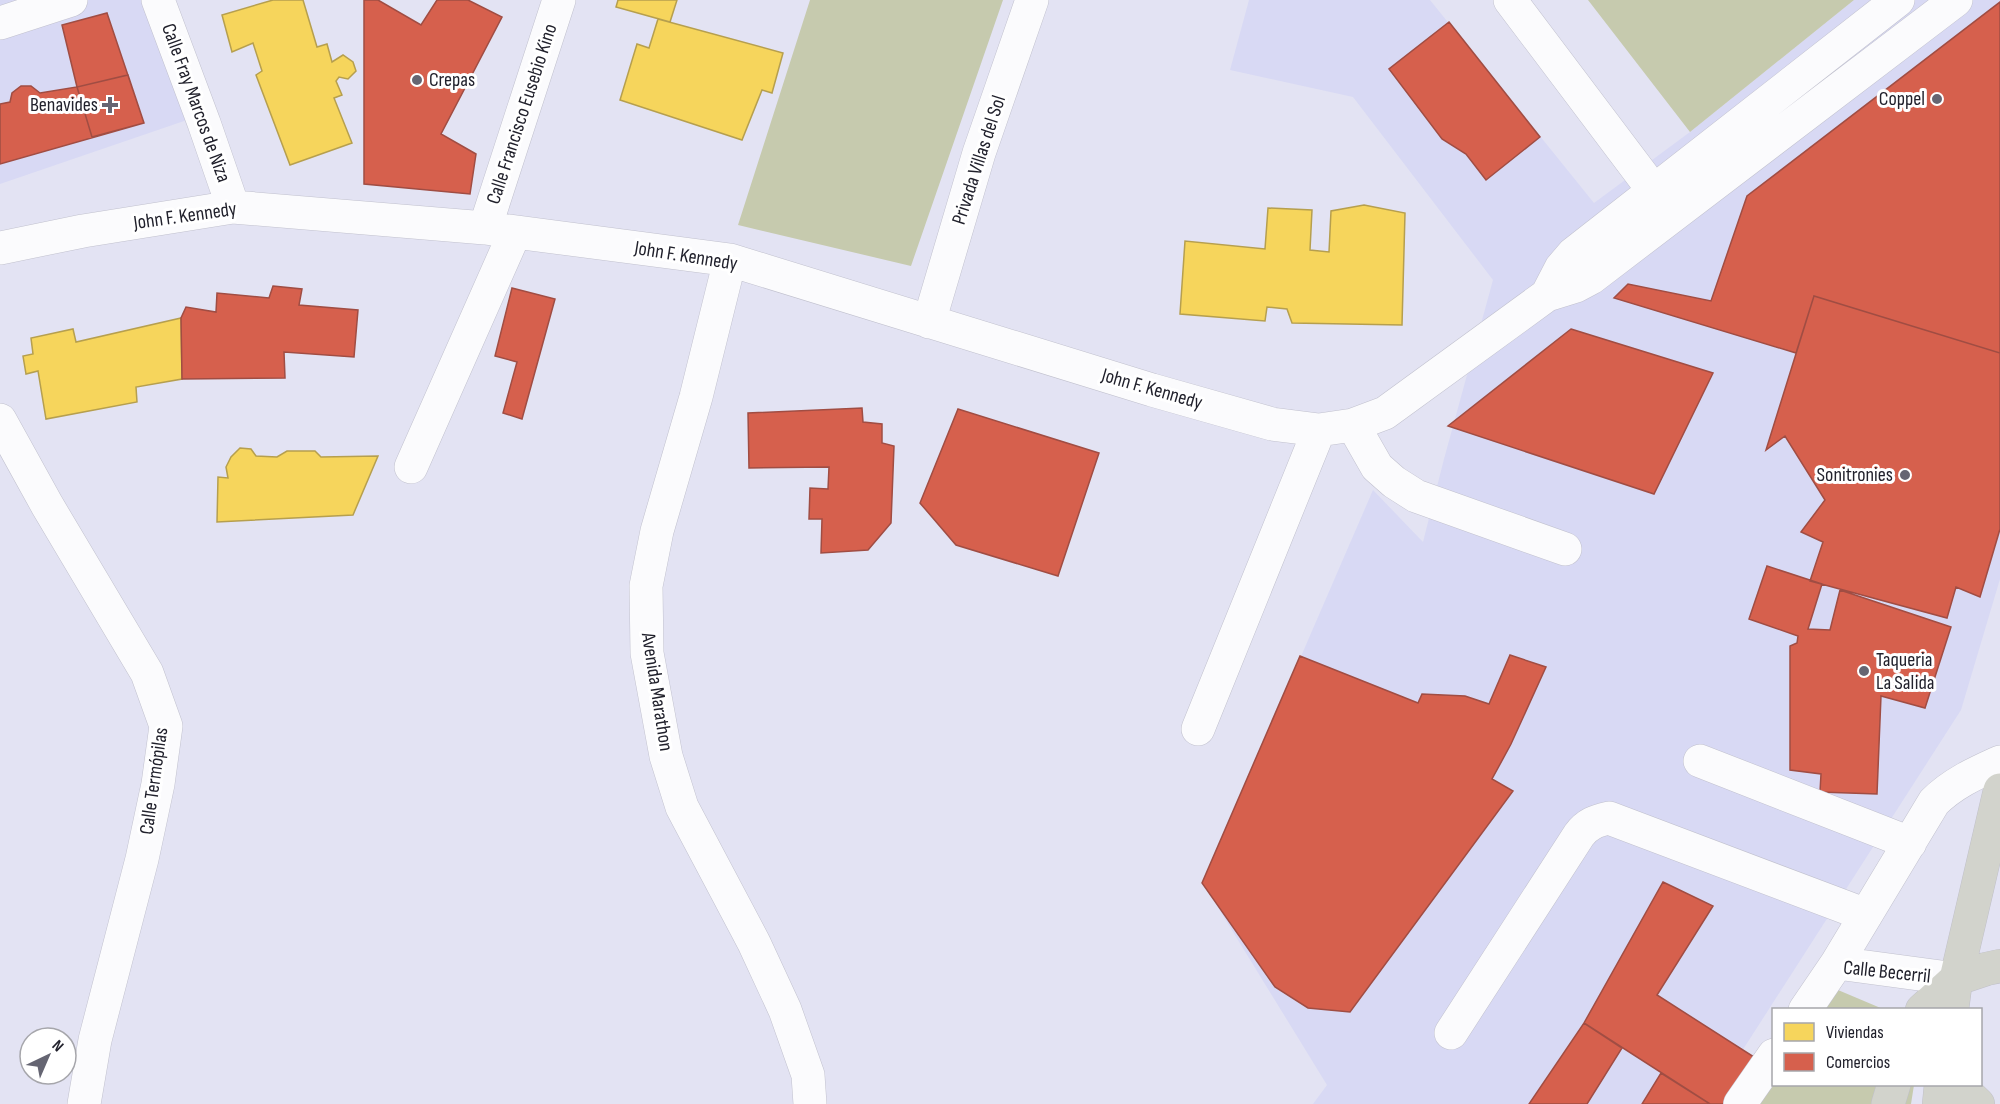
<svg xmlns="http://www.w3.org/2000/svg" width="2000" height="1104" font-family="'Sofia Sans Condensed',sans-serif">
<rect width="100%" height="100%" fill="#e3e3f3"/>
<path fill="#d8d9f4" d="M0 0H142L187 120 0 184Z
M1249 0H1430L1594 203 1690 132 1854 0H2000V579L1961 710 1708 1104H1313L1327 1085 1203 883 1373 490 1423 542 1444 459 1493 280 1353 97 1230 70Z"/>
<path fill="#c6caae" d="M810 0H1003L911 266 738 225Z
M1588 0H1854L1690 132Z
M1838 990 1883 1009 1823 1010Z
M1774 1084 1914 1085 1911 1104H1750Z"/>
<path fill="#f6d55c" stroke="#b69f4e" stroke-width="1.5" d="M273 0H303L317 47 327 44 332 62 343 55 353 62 356 71 348 79 339 77 336 81 342 95 334 98 352 143 290 165 256 75 262 71 253 43 232 52 222 15Z
M618 0H677L670 22 616 7Z
M658 19 783 53 772 93 762 90 742 140 620 100 637 44 649 48Z
M1364 205 1405 213 1402 325 1292 323 1287 309 1267 307 1265 321 1180 314 1185 241 1265 249 1268 208 1312 210 1310 250 1329 252 1331 211Z
M181 318 182 379 136 387 137 402 46 419 38 371 26 374 23 356 33 354 31 338 73 329 76 342Z
M240 448 251 449 256 456 277 457 287 451H315L321 457 378 456 353 515 217 522 218 477 228 478 226 467 231 457Z"/>
<path fill="#d6604d" stroke="#a04d43" stroke-width="1.5" d="M364 0H378L421 25 437 0H468L502 17 441 134 476 154 470 194 364 184Z
M2000 2V353L1814 296 1796 353 1614 298 1628 284 1711 301 1747 196Z
M107 13 144 123 0 164V104L10 102 12 93 21 86H31L40 93 77 87 62 25Z
M1449 22 1540 137 1486 180 1466 154 1442 139 1389 69Z
M128 75 144 123 92 137 77 87Z
M273 286 302 289 299 305 358 310 354 357 284 352 285 378 182 379 181 318 186 307 216 312 217 293 269 298Z
M512 288 555 299 522 419 503 413 517 362 495 356Z
M1814 296 2000 353V529L1980 597 1956 587 1947 618 1810 581 1823 542 1801 532 1825 500 1785 436 1766 450Z
M1571 329 1713 373 1654 494 1448 426Z
M862 408 863 422 882 424V443L894 446 891 523 868 550 821 553 822 519H809L810 488 828 489 829 467 749 468 748 413Z
M958 409 1099 453 1058 576 956 545 920 503Z
M1767 566 1822 584 1808 629 1830 630 1840 590 1951 627 1925 708 1881 696 1877 794 1820 792 1821 774 1790 770V646L1797 643 1798 636 1749 619Z
M1510 655 1546 667 1511 744 1492 779 1513 791 1350 1012 1308 1008 1275 987 1202 883 1300 656 1418 703 1422 694 1465 696 1489 704Z
M1663 882 1713 906 1657 995 1754 1057 1724 1104H1710L1584 1023Z
M1584 1023 1622 1048 1587 1104H1529Z
M1661 1073 1710 1104H1642Z"/>
<g fill="none" stroke-linecap="round" stroke-linejoin="round">
<defs>
<path id="minor" d="M158 0 204 123 233 207
M1510 0 1666 207
M0 23 71 0
M485 228 559 0
M0 248 83 231 233 207 485 228 730 260 1152 390 1272 424 1319 430 1353 425 1385 413 1547 295 1576 286 1591 278 1956 0
M730 260 696 397 657 531 646 586 647 653 666 756 682 807 754 943 785 1010 808 1075 810 1104
M1547 295 1561 268 1573 254 1898 0
M929 322 979 153 1032 0
M0 420 47 505 147 673 166 726 158 784 142 859 95 1040 84 1104
M1353 425 1377 467 1394 482 1416 496 1565 549
M411 467 515 232
M1198 729 1319 430
M1700 761 1910 843
M1837 963 1934 802C1953 783 1976 773 2000 762
M1805 1010 1837 963 1956 979
M1451 1033 1579 835C1587 824 1596 821 1609 818L1866 915
M1740 1104 1774 1055"/>
<path id="highway" d="M1922 1010 1956 979 1986 969 2000 966
M1952 1010 1956 979 2000 790
M1957 1084 1978 1104
M1888 1104 1894 1084
M1939 1104 1941 1084"/>
</defs>
<use href="#minor" stroke="#c1c1ce" stroke-width="34"/>
<use href="#highway" stroke="#c0c0c9" stroke-width="34"/>
<use href="#minor" stroke="#fbfbfd" stroke-width="33"/>
<use href="#highway" stroke="#d2d3cc" stroke-width="33"/>
</g>
<g fill="#656572" stroke="#fff" stroke-width="2">
<circle cx="417" cy="80" r="6"/>
<circle cx="1937" cy="99" r="6"/>
<path d="M107 96h6v6h6v6h-6v6h-6v-6h-6v-6h6z"/>
<circle cx="1905" cy="475" r="6"/>
<circle cx="1864" cy="671" r="6"/>
</g>
<g text-anchor="middle" dominant-baseline="central" stroke-width="6" stroke-linejoin="round" paint-order="stroke">
<g font-size="20" fill="#21212c" stroke="#fff" text-anchor="end">
<text x="429" y="80" text-anchor="start">Crepas</text>
<text x="1925" y="99">Coppel</text>
<text x="98" y="105">Benavides</text>
<text x="1893" y="475">Sonitronies</text>
<text x="1876" y="660" text-anchor="start">Taqueria<tspan x="1876" dy="23">La Salida</tspan></text>
</g>
<g font-size="20" fill="#21212c" stroke="#fff">
<text transform="translate(196 103) rotate(70)">Calle Fray Marcos de Niza</text>
<text transform="translate(522 114) rotate(-72)">Calle Francisco Eusebio Kino</text>
<text transform="translate(979 160) rotate(-72)">Privada Villas del Sol</text>
<text transform="translate(185 216) rotate(-8)">John F. Kennedy</text>
<text transform="translate(686 256) rotate(9)">John F. Kennedy</text>
<text transform="translate(1152 389) rotate(16)">John F. Kennedy</text>
<text transform="translate(657 692) rotate(81)">Avenida Marathon</text>
<text transform="translate(154 781) rotate(-82)">Calle Termópilas</text>
<text transform="translate(1887 972) rotate(6)">Calle Becerril</text>
</g>
</g>
<rect x="1772" y="1008" width="210" height="78" fill="#ffffff" stroke="#a6a6ab" stroke-width="1.5"/>
<rect x="1784" y="1023" width="30" height="18" fill="#f6d55c" stroke="#a6a6ab" stroke-width="1.5"/>
<text x="1826" y="1038" font-size="18" fill="#21212c">Viviendas</text>
<rect x="1784" y="1053" width="30" height="18" fill="#d6604d" stroke="#a6a6ab" stroke-width="1.5"/>
<text x="1826" y="1068" font-size="18" fill="#21212c">Comercios</text>
<g transform="translate(48 1056) rotate(44)"><circle r="28" fill="#ffffff" stroke="#a6a6ab" stroke-width="1.5"/>
<path d="M0-4.5L10 22L0 15L-10 22Z" fill="#656572"/>
<text y="-9" font-size="16" font-weight="bold" text-anchor="middle" fill="#21212c">N</text>
</g>
</svg>
